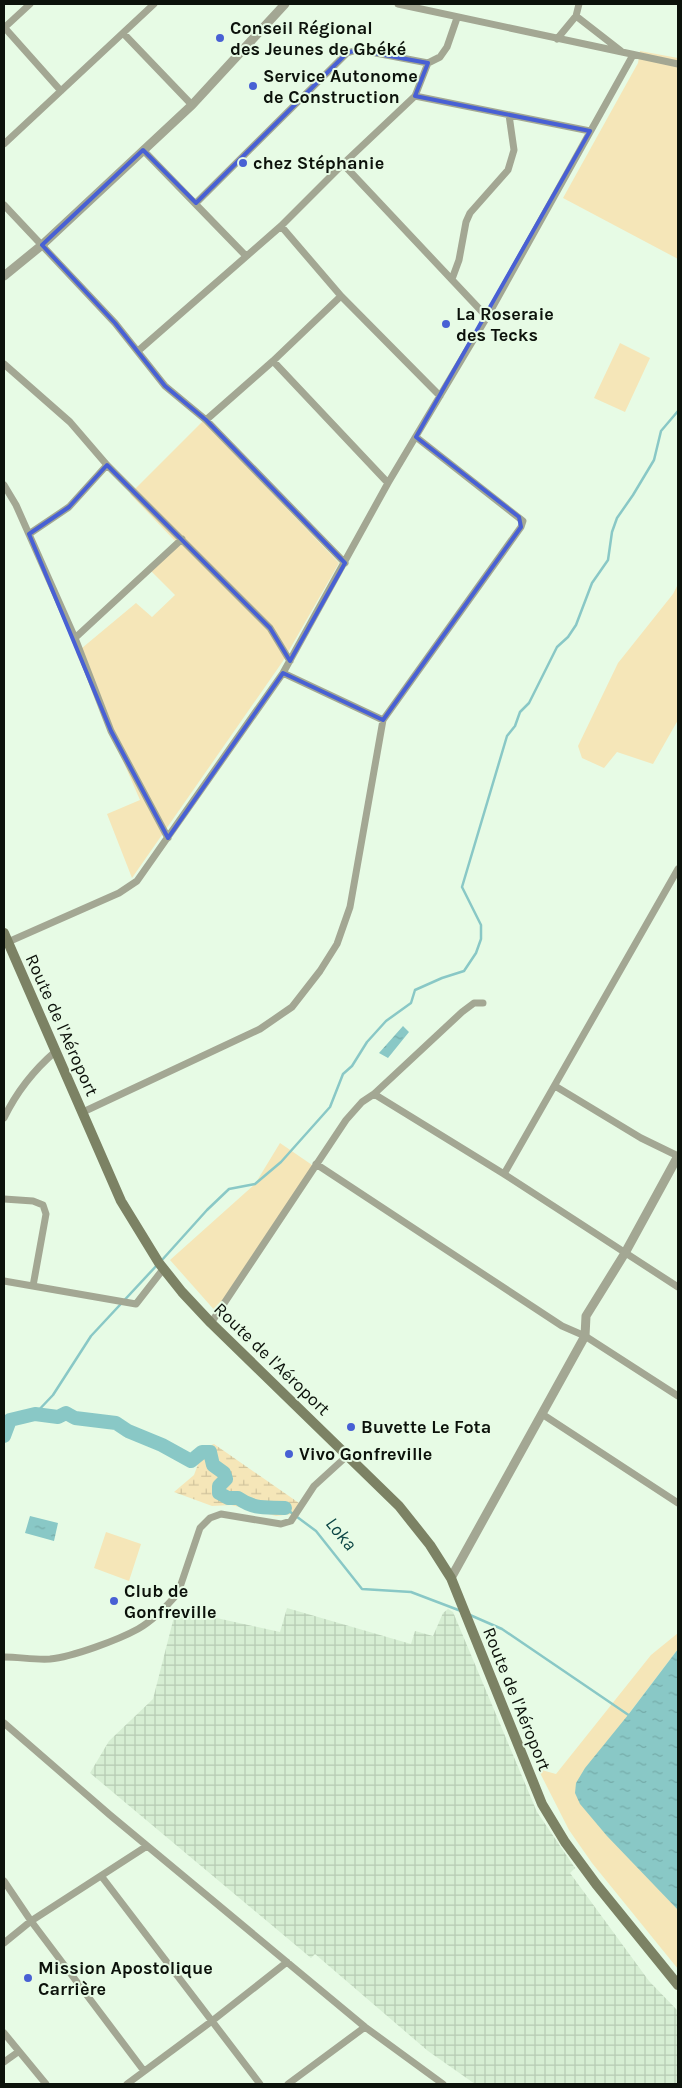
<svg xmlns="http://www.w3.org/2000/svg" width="682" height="2088" font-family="Karla,sans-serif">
<defs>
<pattern id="industrial-grid" width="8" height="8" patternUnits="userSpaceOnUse" patternTransform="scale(1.25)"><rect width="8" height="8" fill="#d6eed3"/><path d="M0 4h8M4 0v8" fill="none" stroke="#b6cbb4"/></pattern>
<pattern id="wetland-marsh" width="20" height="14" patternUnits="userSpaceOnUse" patternTransform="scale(1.25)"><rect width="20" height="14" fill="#f5e6b8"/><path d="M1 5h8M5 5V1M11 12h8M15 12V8" fill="none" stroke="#d1c49d"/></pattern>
<pattern id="water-ripples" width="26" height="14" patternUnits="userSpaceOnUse" patternTransform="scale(1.25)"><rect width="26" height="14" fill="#89c8c6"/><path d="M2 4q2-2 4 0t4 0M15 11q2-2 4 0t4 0" fill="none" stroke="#75aba9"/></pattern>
</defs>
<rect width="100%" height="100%" fill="#e7fbe5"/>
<path fill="url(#industrial-grid)" d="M287 1608 411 1644 415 1631 433 1636 443 1613 448 1609 453 1612 537 1812 575 1868 570 1873 649 1981 678 2011V2084H475L428 2051 315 1954 311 1958 90 1773 109 1741 153 1699 176 1609 280 1632Z"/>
<path fill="#f5e6b8" d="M640 51 678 58V259L563 198 638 63Z
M620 343 650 358 625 412 594 398Z
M203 421 339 563 283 661 132 878 107 814 140 800 76 653 136 603 152 617 175 595 148 568 176 542 130 494Z
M678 584V720L653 764 617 752 604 768 582 758 578 746 618 663 673 594Z
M280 1143 315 1167 217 1313 170 1260 255 1184Z
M106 1532 141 1544 129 1581 94 1568Z
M678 1633V1649L628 1715 647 1876 678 1910V1969L592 1863 569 1830 538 1769 556 1774 651 1655Z"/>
<path fill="url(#wetland-marsh)" d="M214 1444 299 1503 292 1514 276 1516 231 1505 212 1506 174 1492 194 1475 204 1448Z"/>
<path fill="url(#water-ripples)" d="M403 1026 409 1032 388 1058 379 1053Z
M30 1516 58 1523 54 1541 25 1533Z
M678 1649V1910L607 1836 580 1804 575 1793 576 1783 585 1768 628 1715Z"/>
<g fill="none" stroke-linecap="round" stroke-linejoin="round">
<path stroke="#89c8c6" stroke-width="2.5" d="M162 1260 207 1210 229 1189 255 1184 281 1162 330 1107 343 1074 352 1066 367 1042 386 1021 411 1003 415 990 442 978 464 971 476 953 481 939V925L462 887 507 736 515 726 520 712 529 703 557 647 568 637 576 625 592 583 608 560 612 532 617 518 633 495 654 460 661 431 678 411
M35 1414 53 1395 91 1336 158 1264
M285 1508 316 1531 362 1589 411 1592 461 1611
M470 1615 502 1629 630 1716"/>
<path stroke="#89c8c6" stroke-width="14" d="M4 1436 10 1420 35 1414 58 1417 66 1413 75 1418 116 1423 128 1431 162 1445 191 1461 202 1452H210L213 1465 224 1473 226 1479 219 1486V1493L228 1498H238C255 1510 266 1507 285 1508"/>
<path stroke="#a3a793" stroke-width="7" d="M398 4 678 64
M576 16 621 51
M4 27 61 91
M4 28 30 4
M123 33 192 105
M557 39 576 16 579 4
M415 96 590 131
M4 144 154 4
M143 150 245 255
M343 164 487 317
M196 203 347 53 357 50 365 51 428 63
M4 205 115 323 165 386 206 420 345 563
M281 226 341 296 440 396
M452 279 459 260 466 222 470 213 508 170 514 150 509 115
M138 351 281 226 343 164 415 96 428 63 440 57 447 47 457 18
M273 361 388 483
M4 364 70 422 107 465 270 628 290 661
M206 420 273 361 341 296
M4 485 16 505 75 638 111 731 168 838
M29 534 69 507 107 465
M75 638 182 539
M283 673 383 720
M8 942 119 893 137 881 283 673 388 483 487 317 633 55
M555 1086 641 1138 678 1156
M374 1094 504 1174 678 1287
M83 1112 260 1029 292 1007 320 971 337 944 350 907 383 720 521 527 523 521 416 437
M4 1118C16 1093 35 1069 56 1051
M316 1164 562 1326 585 1336 678 1396
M504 1174 678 869
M4 1199 33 1201 43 1205 46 1214 33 1286
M4 1281 136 1304 164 1268
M211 1323 346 1120 362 1102 374 1094 462 1012 474 1003H483
M542 1414 678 1503
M4 1657C20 1657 34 1660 50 1659 72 1657 118 1640 138 1629 152 1621 167 1606 178 1593L200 1528 210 1518 221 1514 281 1524 291 1521 314 1486 348 1455
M4 1723 110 1815 365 2027 443 2084
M102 1877 260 2084
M4 1881 31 1921 144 2071
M4 1943 31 1921 147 1846
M4 2033 46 2084
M4 2062 18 2052
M127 2084 212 2021 287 1962
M288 2084 365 2027"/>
<path stroke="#a3a793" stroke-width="9" d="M4 276 42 245 192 105 285 4
M451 1578 585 1336 586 1316 625 1253 678 1156"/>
<path stroke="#7c8264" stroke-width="10" d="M4 933 121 1201 159 1263 182 1292 211 1323 399 1506 430 1545 451 1578 542 1804 565 1842 596 1884 678 1985"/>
</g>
<path fill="none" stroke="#4860d4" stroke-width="4" stroke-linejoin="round" d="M357 50 428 63 415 96 590 131 416 437 519 517 521 527 383 720 283 673 168 838 111 731 29 534 69 507 107 465 270 628 290 661 345 563 206 420 165 386 115 323 42 245 143 150 196 203 347 53Z"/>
<g fill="#4860d4" stroke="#e7fbe5" stroke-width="2">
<circle cx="220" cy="38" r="5"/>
<circle cx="253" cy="86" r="5"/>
<circle cx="243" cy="163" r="5"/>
<circle cx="446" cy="324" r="5"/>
<circle cx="351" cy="1427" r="5"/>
<circle cx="289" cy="1454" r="5"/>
<circle cx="114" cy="1601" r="5"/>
<circle cx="28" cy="1978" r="5"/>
</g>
<g text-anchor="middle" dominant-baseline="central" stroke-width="4" stroke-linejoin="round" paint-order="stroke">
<g font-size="18" font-weight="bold" fill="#0c120b" stroke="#e7fbe5" text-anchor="start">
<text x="230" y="28">Conseil Régional<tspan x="230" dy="21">des Jeunes de Gbéké</tspan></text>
<text x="263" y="76">Service Autonome<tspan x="263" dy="21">de Construction</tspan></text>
<text x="253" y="163">chez Stéphanie</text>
<text x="456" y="314">La Roseraie<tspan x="456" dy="21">des Tecks</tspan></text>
<text x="361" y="1427">Buvette Le Fota</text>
<text x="299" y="1454">Vivo Gonfreville</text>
<text x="124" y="1591">Club de<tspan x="124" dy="21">Gonfreville</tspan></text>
<text x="38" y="1968">Mission Apostolique<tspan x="38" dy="21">Carrière</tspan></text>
</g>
<g font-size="18" fill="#0c120b" stroke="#e7fbe5">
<text transform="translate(62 1025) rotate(66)">Route de l'Aéroport</text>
<text transform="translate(272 1359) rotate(44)">Route de l'Aéroport</text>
<text transform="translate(517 1699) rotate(68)">Route de l'Aéroport</text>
</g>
<g font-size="19" font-style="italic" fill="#0c4645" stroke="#e7fbe5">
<text transform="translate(341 1534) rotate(50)">Loka</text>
</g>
</g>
<rect width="682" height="2088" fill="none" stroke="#0c120b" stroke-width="10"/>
</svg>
